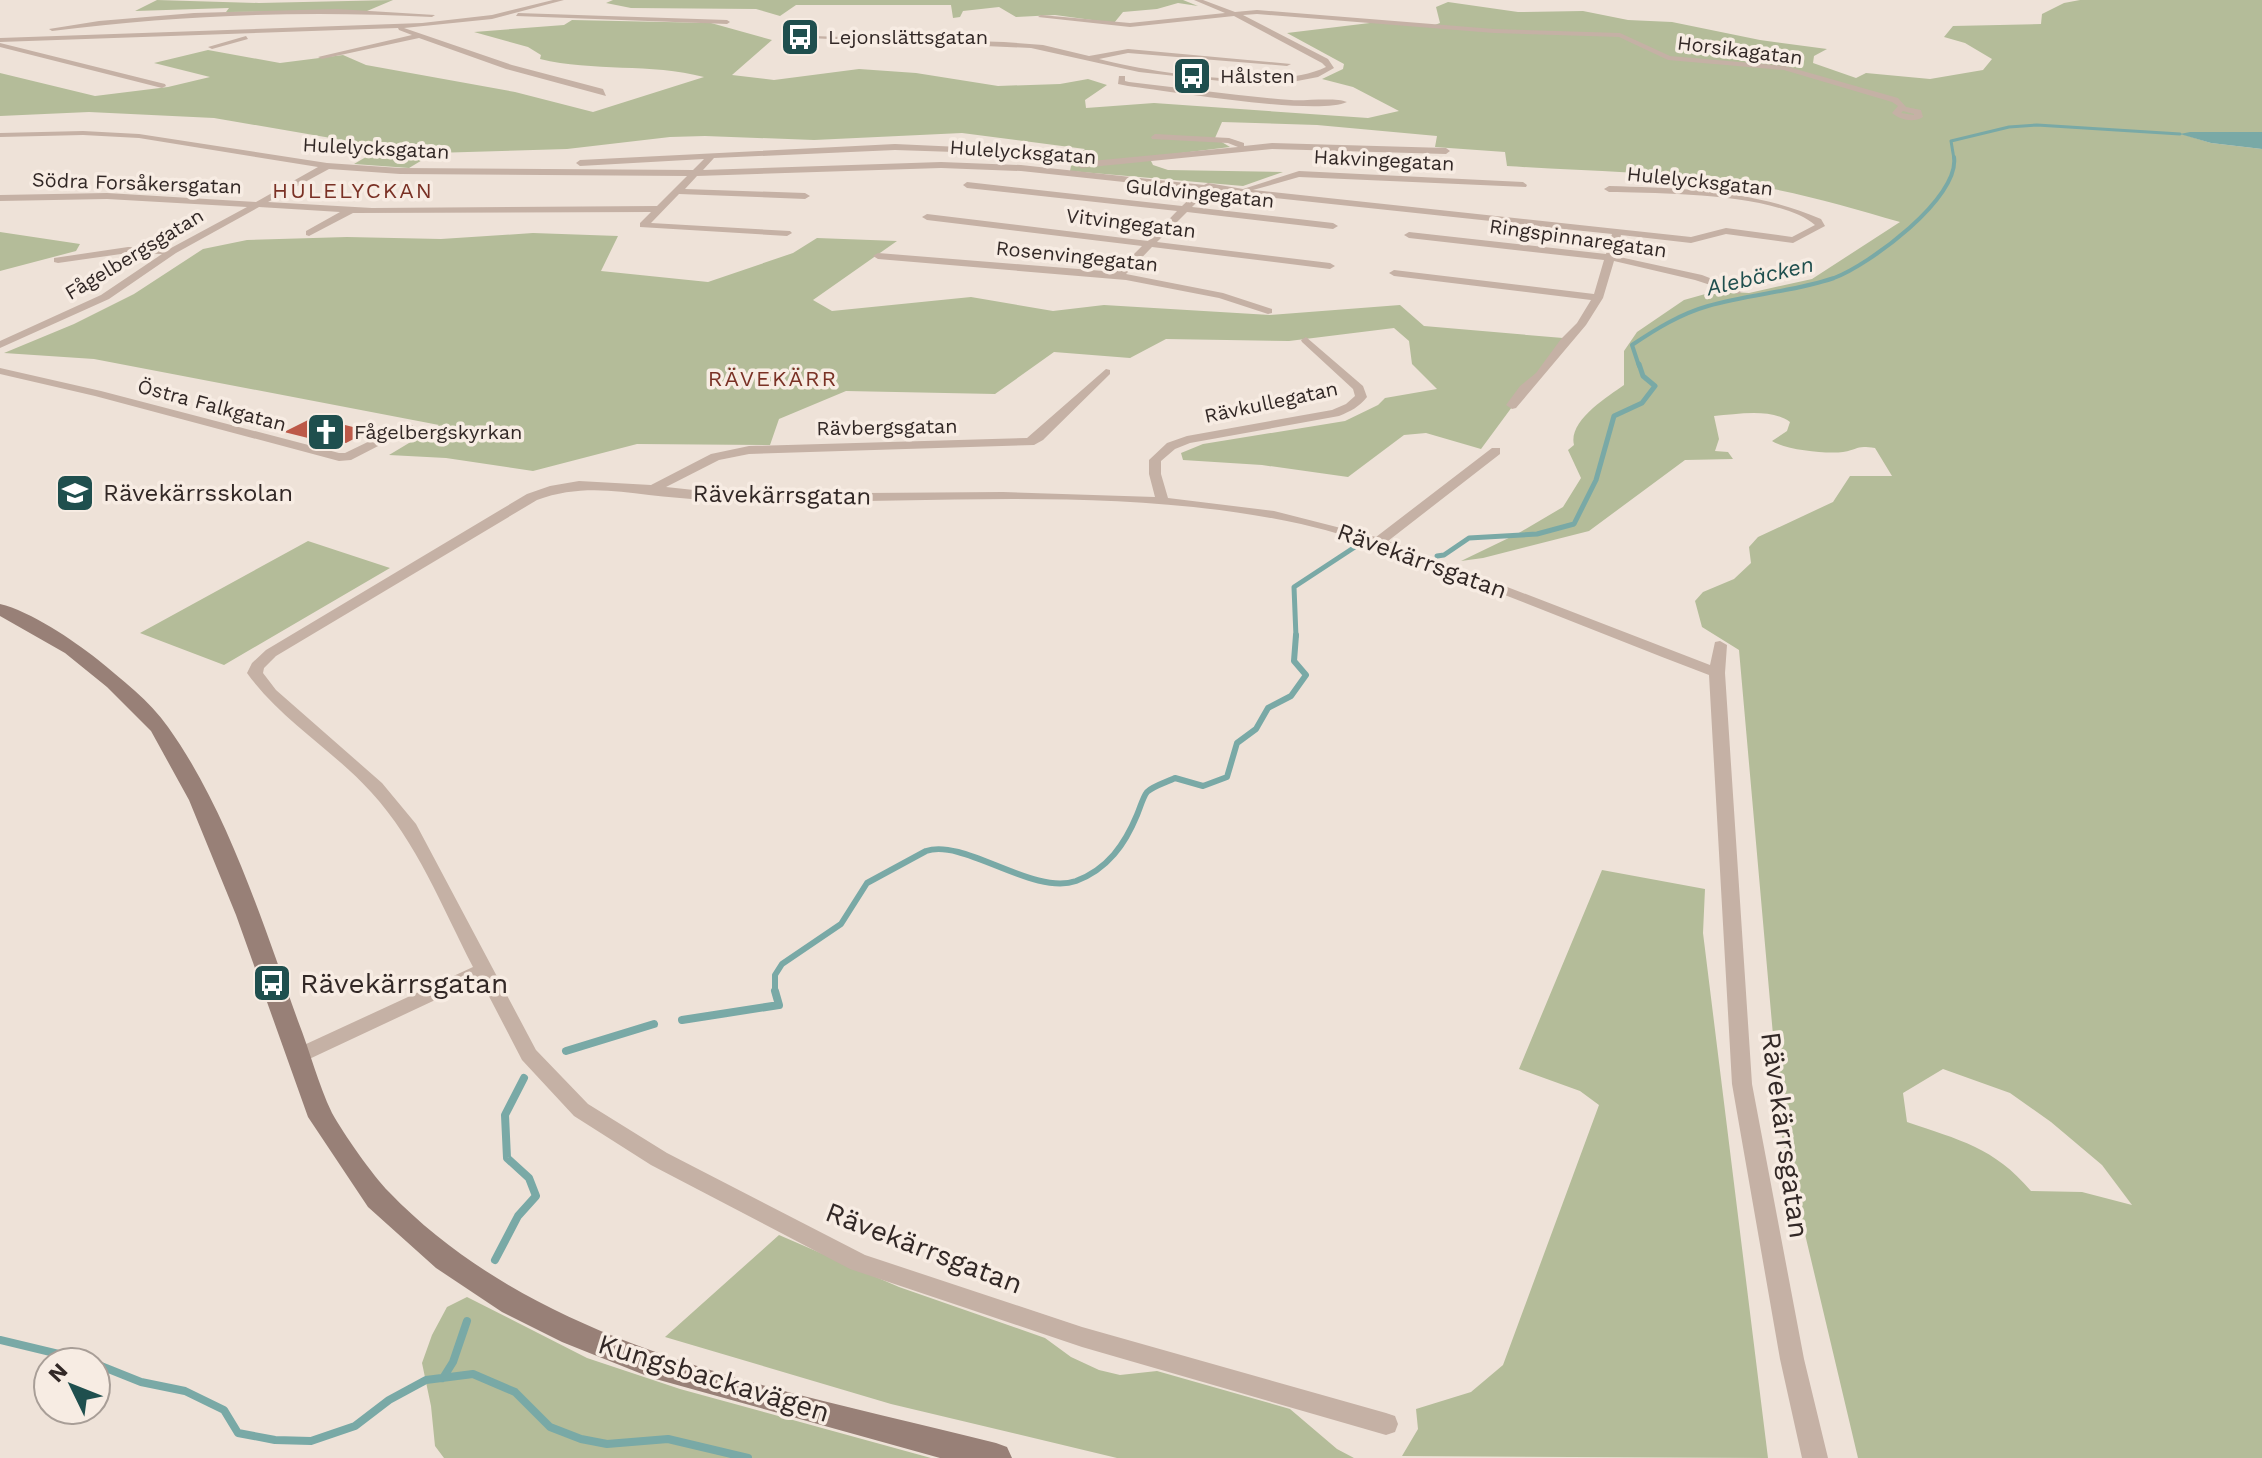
<svg xmlns="http://www.w3.org/2000/svg" width="2262" height="1458" font-family="'Work Sans',sans-serif">
<rect width="100%" height="100%" fill="#eee2d8"/>
<path fill="#b4bc99" fill-rule="evenodd" d="M157 0 259 3 393 0 367 11 226 12 229 8 135 11Z
M613 0H1183L1198 6 1178 3 1157 9 1123 12 1114 23 1055 15 1016 17 999 7 963 11 960 17 953 18 951 5H796L780 16 756 9 631 8 606 3Z
M2080 0H2262V132L2182 134 2211 143 2262 149V1458H1858L1782 1137 1739 650 1702 627 1695 601 1703 592 1734 579 1751 563 1749 547 1758 537 1833 502 1850 476H1892L1875 448C1855 445 1860 449 1843 452 1826 454 1786 450 1772 441L1787 431 1790 422C1771 408 1738 414 1714 416L1719 439 1715 451 1728 452 1733 459 1685 460 1589 531 1483 558 1461 561 1517 534 1563 507 1581 478 1568 450 1574 445C1568 421 1607 397 1624 385V351L1637 332 1684 300 1716 291 1749 293 1812 279 1900 222C1845 206 1790 190 1733 182 1658 172 1582 171 1507 166L1505 152 1435 147 1437 136 1317 125 1222 122 1215 138 1230 147 1149 157 1153 165 1168 170 1283 172 1243 186 1070 171 1072 161 1085 149 962 133 814 140 705 136 670 137 567 149 434 153 409 168 354 164 383 147 214 118 89 112 0 116V73L95 96 168 87 210 77 154 63 208 50 280 63 343 55 366 65 515 92 593 112 704 77C651 63 593 72 540 59L541 55 528 47 474 32 564 25 572 20 711 23 772 40 732 75 774 80 859 69 916 73 998 86 1060 84 1088 79 1107 85 1085 100 1086 108 1154 103 1368 118 1399 111 1353 87 1322 79 1343 69 1344 64 1287 33 1378 22 1432 26 1440 23 1436 7 1448 2 1518 12 1583 11 1628 20 1672 22 1760 40 1827 49 1814 56 1813 63 1856 78 1866 73 1930 79 1983 70 1992 59 1965 43 1944 37 1953 26 2041 24 2042 14 2064 3ZM1943 1069 2010 1093 2051 1122 2102 1165 2132 1205 2082 1192 2031 1191C1994 1147 1959 1140 1907 1122L1903 1093Z
M0 232 80 244 76 251 0 271Z
M533 233 618 236 601 271 708 282 793 253 817 238 897 241 813 300 832 311 971 297 1053 311 1104 305 1270 315 1400 305 1424 326 1563 338 1481 449 1426 433 1404 435 1348 477 1262 465 1183 460 1181 453 1203 444 1345 421 1378 405 1385 398 1437 389 1412 364 1409 341 1394 328 1289 341 1166 339 1130 358 1054 352 995 394 846 391 779 419 770 445 637 444 533 471 446 458 389 455 439 425 94 359 4 353 74 324 134 294 203 249 247 240 347 237 441 239Z
M308 541 390 568 224 665 140 633Z
M1602 870 1705 889 1703 933 1768 1458 1402 1456 1418 1429 1416 1409 1471 1392 1503 1365 1599 1105 1580 1091 1519 1069Z
M779 1235 899 1287 1045 1338 1071 1357 1099 1370 1120 1375 1157 1371 1290 1409 1337 1449 1354 1458H1117L891 1404 665 1337Z
M467 1297 587 1358 680 1389 931 1458H444L435 1446 431 1406 422 1363 432 1335 447 1307Z"/>
<path fill="#79a9a6" d="M2190 132H2262V149L2211 143 2180 134Z"/>
<g fill="none" stroke-linecap="round" stroke-linejoin="round">
<path stroke="#79a9a6" stroke-width="3" d="M1954 159 1951 141 2009 127 2037 125 2180 134"/>
<path stroke="#79a9a6" stroke-width="4" d="M1639 366 1632 345C1656 329 1680 314 1708 306 1749 294 1793 292 1834 278 1869 265 1960 198 1954 157"/>
<path stroke="#79a9a6" stroke-width="5" d="M1437 556 1444 555 1469 538 1537 534 1574 524 1596 480 1614 416 1642 403 1655 386 1643 376 1639 364
M1296 637 1294 587 1361 543"/>
<path stroke="#79a9a6" stroke-width="6" d="M775 993V975L782 964 841 924 867 883 926 851C964 838 1033 896 1076 881 1108 869 1125 844 1137 815 1140 808 1143 797 1147 792 1153 786 1167 782 1175 778L1203 786 1227 777 1237 743 1256 729 1268 708 1291 696 1306 675 1294 661 1296 635"/>
<path stroke="#79a9a6" stroke-width="8" d="M682 1020 779 1005 775 991
M566 1051 654 1024
M495 1260 518 1216 536 1196 529 1178 507 1158 505 1115 524 1078
M0 1340 92 1362
M96 1364 141 1382 185 1391 224 1410 238 1433 275 1440 311 1441 355 1426 389 1400 426 1380 473 1374 515 1392 550 1427 581 1439 607 1444 668 1439 748 1458
M443 1378 453 1362 467 1321"/>
</g>
<path fill="#bc5948" d="M308 420 320 423 325 420 369 431 346 443 338 441 332 444 284 432Z"/>
<g fill="none" stroke-linecap="round" stroke-linejoin="round">
<path fill="#c5b1a5" fill-rule="evenodd" d="M553 0H564L492 19 404 28 512 65 603 89 606 96 506 69 419 38 322 59 318 57 412 35 399 30 398 28 0 42V38L422 23 492 15Z
M1194 0H1203L1235 12 1257 10 1494 29 1620 33 1670 56 1785 66 1898 98 1906 107 1921 110 1923 117C1914 123 1900 120 1892 113L1898 106 1892 102 1784 70 1668 60 1619 37 1494 33 1257 14 1243 15 1328 59 1334 68 1318 77 1292 82H1230L1139 72 1031 48 808 38 812 36 1004 42 1043 45 1089 56 1128 49 1291 64 1287 66 1128 53 1099 59C1153 73 1276 92 1326 67L1322 63 1234 16 1130 27 1038 17 1041 15 1130 23 1225 13ZM1903 111 1914 114V115L1901 113Z
M337 9 435 15 432 17C304 10 179 15 52 31L49 29 99 21 194 13Z
M518 13 727 20 730 22 727 24 516 16Z
M246 36 248 39 212 49 208 47Z
M0 43 165 84 166 86 162 88 0 47Z
M1119 76H1125V81L1129 82C1183 88 1237 96 1291 100 1306 101 1336 97 1347 102 1317 116 1169 91 1128 86L1118 84Z
M83 131 139 134 327 163 400 168 693 170 704 159 580 166 576 163 580 160 895 144 982 148 986 151 985 153 895 150 714 158 703 170 941 162 1021 165 1204 185 1208 183 1243 189 1299 171 1523 182 1527 185 1526 187 1299 177 1253 190 1691 237 1726 228 1792 237 1815 225C1778 193 1658 193 1609 192L1604 189 1609 186C1682 188 1754 190 1821 219L1825 226 1793 243 1726 234 1691 243 1621 235 1615 256 1702 275 1743 291 1738 294 1695 280 1614 261 1603 298 1586 325 1516 408 1512 409 1506 405 1520 386 1536 373 1561 339 1577 323 1591 300 1394 276 1389 273 1394 270 1594 294 1604 260 1409 238 1404 235 1409 232 1606 254 1612 234 1208 191 1192 207 1333 223 1338 226 1333 229 1187 212 1157 242 1330 263 1335 266 1330 269 1152 247 1126 274 1223 293 1272 309V313L1268 314 1219 298 1126 280 878 259 873 256 878 253 1116 272 1142 246 927 220 922 217 927 214 1148 241 1177 211 967 188 963 185 967 182 1182 206 1199 190 1021 171 941 168 697 176 685 189 805 193 810 196 805 199 679 194 651 223 790 231 792 233 787 236 640 227V223L651 212 353 213 309 236 306 235V231L340 212 259 207 176 253 109 299 0 348V341L101 295 162 254 128 253 58 263 54 262V258L128 247 171 248 247 207 107 199 0 201V195L107 193 256 202 318 167 139 138 83 135 0 137V133ZM329 169 400 174 687 176 657 206 372 208 268 202Z
M1155 134 1229 138 1244 143V146L1272 143 1446 148 1450 151 1446 154 1272 149 1081 168 1077 165 1081 162 1238 147 1228 143 1152 139 1151 137Z
M1306 337 1363 386 1367 397C1359 407 1351 411 1339 416L1190 443 1175 449 1161 461V474L1168 498 1274 511 1376 537 1492 448H1500V454L1388 541 1710 665 1715 642 1720 641 1727 645 1725 673 1752 1084 1804 1359 1828 1458H1802L1780 1359 1732 1084 1709 675C1636 647 1563 618 1490 589 1428 565 1366 539 1301 524 1125 486 942 503 763 502 725 502 686 499 649 495 610 490 576 486 537 500L276 656 264 668 263 673 276 690 382 783 416 824 536 1050 588 1104 667 1153 865 1255 1082 1327 1386 1413 1395 1416 1398 1424 1395 1432 1386 1435 1082 1347 850 1269 651 1165 574 1116 522 1060 480 979 305 1061 298 1064 291 1061 288 1056 291 1051 473 967C442 907 417 842 371 792 333 750 281 720 247 673L252 663 266 650 527 494 550 486 579 481 651 485 711 454 749 446 1027 438 1106 369 1110 370V374L1043 440 1034 445 749 454 719 460 666 487 731 494 1003 492 1155 497 1149 474V460L1167 443 1187 436 1332 410 1346 404 1355 396 1353 389 1302 342 1301 340Z
M0 368 101 391 339 453H345L405 424 409 423 415 427 351 460 339 461 95 396 0 374Z"/>
<path fill="#988077" fill-rule="evenodd" d="M0 604C30 611 73 640 97 659 121 679 150 701 168 727 227 809 264 926 298 1021 310 1051 318 1084 332 1113 343 1133 373 1176 389 1192 544 1353 789 1390 996 1443L1007 1447 1012 1458H940L652 1378 562 1342 502 1312 436 1268 368 1207 308 1117 236 915 189 800 151 731 107 687 65 653 0 616Z"/>
</g>
<defs>
<symbol id="bus-square" viewBox="-11 -11 22 22"><rect x="-9" y="-9" width="18" height="18" rx="4" fill="#1f4f4e" stroke="#f7ece3"/><path d="M-5-6H5V4H4V6H2V4H-2V6H-4V4H-5ZM-3.5-4V0h7V-4ZM-3.5 1.2v1.5H-2V1.2ZM2 1.2v1.5H3.5V1.2Z" fill="#fff"/></symbol>
<symbol id="church-square" viewBox="-11 -11 22 22"><rect x="-9" y="-9" width="18" height="18" rx="4" fill="#1f4f4e" stroke="#f7ece3"/><path d="M-1.2-6h2.4v3.5h3.3v2.4h-3.3V6h-2.4V-.1h-3.3v-2.4h3.3Z" fill="#fff"/></symbol>
<symbol id="school-square" viewBox="-11 -11 22 22"><rect x="-9" y="-9" width="18" height="18" rx="4" fill="#1f4f4e" stroke="#f7ece3"/><path d="M0-5L7-2L0 1L-7-2ZM-4 1L0 2.5L4 1V4Q0 6-4 4Z" fill="#fff"/></symbol>
</defs>
<g fill-rule="evenodd">
<use href="#bus-square" x="778" y="15" width="44" height="44"/>
<use href="#bus-square" x="1170" y="54" width="44" height="44"/>
<use href="#church-square" x="304" y="410" width="44" height="44"/>
<use href="#school-square" x="53" y="471" width="44" height="44"/>
<use href="#bus-square" x="250" y="961" width="44" height="44"/>
</g>
<g text-anchor="middle" dominant-baseline="central" stroke-width="7" stroke-linejoin="round" paint-order="stroke">
<g font-size="20" fill="#322826" stroke="#f7ece3" text-anchor="start">
<text x="828" y="37">Lejonslättsgatan</text>
<text x="1220" y="76">Hålsten</text>
<text x="354" y="432">Fågelbergskyrkan</text>
</g>
<g font-size="20" fill="#322826" stroke="#f7ece3">
<text transform="translate(1740 50) rotate(7)">Horsikagatan</text>
<text transform="translate(376 148) rotate(3)">Hulelycksgatan</text>
<text transform="translate(1023 152) rotate(4)">Hulelycksgatan</text>
<text transform="translate(1384 160) rotate(3)">Hakvingegatan</text>
<text transform="translate(1700 181) rotate(6)">Hulelycksgatan</text>
<text transform="translate(137 183) rotate(2)">Södra Forsåkersgatan</text>
<text transform="translate(1200 193) rotate(6)">Guldvingegatan</text>
<text transform="translate(1131 223) rotate(7)">Vitvingegatan</text>
<text transform="translate(1578 238) rotate(8)">Ringspinnaregatan</text>
<text transform="translate(134 254) rotate(-31)">Fågelbergsgatan</text>
<text transform="translate(1077 256) rotate(6)">Rosenvingegatan</text>
<text transform="translate(1271 402) rotate(-12)">Rävkullegatan</text>
<text transform="translate(212 405) rotate(15)">Östra Falkgatan</text>
<text transform="translate(887 427) rotate(-1)">Rävbergsgatan</text>
</g>
<g font-size="22" letter-spacing="2" fill="#7a3125" stroke="#f7ece3">
<text x="353" y="190">HULELYCKAN</text>
<text x="773" y="378">RÄVEKÄRR</text>
</g>
<g font-size="22" font-style="italic" fill="#1f4f4e" stroke="#f7ece3">
<text transform="translate(1760 276) rotate(-13)">Alebäcken</text>
</g>
<g font-size="24" fill="#322826" stroke="#f7ece3" text-anchor="start">
<text x="103" y="493">Rävekärrsskolan</text>
</g>
<g font-size="24" fill="#322826" stroke="#f7ece3">
<text transform="translate(782 495) rotate(1)">Rävekärrsgatan</text>
<text transform="translate(1422 561) rotate(20)">Rävekärrsgatan</text>
</g>
<g font-size="28" fill="#322826" stroke="#f7ece3" text-anchor="start">
<text x="300" y="983">Rävekärrsgatan</text>
</g>
<g font-size="28" fill="#322826" stroke="#f7ece3">
<text transform="translate(1785 1135) rotate(82)">Rävekärrsgatan</text>
<text transform="translate(924 1248) rotate(21)">Rävekärrsgatan</text>
<text transform="translate(714 1378) rotate(17)">Kungsbackavägen</text>
</g>
</g>
<g transform="translate(72 1386) rotate(313)"><circle r="38" fill="#f7ece3" stroke="#a89e97" stroke-width="2"/>
<path d="M0-6L14 30L0 20L-14 30Z" fill="#1f4f4e"/>
<text y="-12" font-size="22" font-weight="bold" text-anchor="middle" fill="#322826">N</text>
</g>
</svg>
